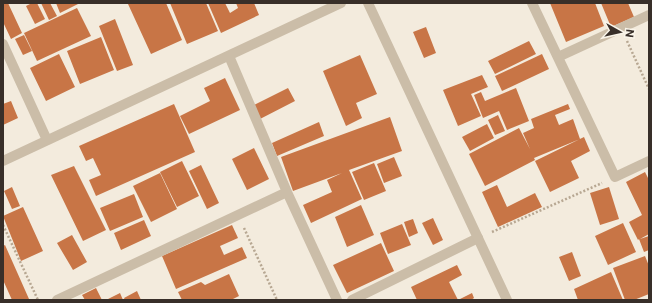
<svg xmlns="http://www.w3.org/2000/svg" width="652" height="303" font-family="Commissioner,sans-serif">
<rect width="100%" height="100%" fill="#f3ebdd"/>
<path fill="#c87546" d="M3 3H8L22 33 11 39 3 22Z
M32 3H37L45 19 35 24 26 6Z
M41 3H50L57 16 49 20Z
M56 3H78V4L60 13Z
M166 3 182 40 151 54 128 4Z
M170 3H206L218 31 187 44Z
M208 3H225L230 13 238 8 236 3H254L259 15 221 33Z
M550 3H595L604 26 566 42Z
M601 3H628L634 17 611 27Z
M77 8 91 36 37 61 24 33Z
M115 19 133 65 117 71 99 26Z
M426 27 436 53 424 58 413 32Z
M24 35 32 51 23 55 15 39Z
M101 37 114 70 80 84 67 51Z
M529 41 536 54 495 74 488 61Z
M59 54 75 87 46 101 30 68Z
M542 54 549 69 502 91 495 76Z
M360 55 377 94 356 103 362 118 346 126 323 71Z
M482 75 488 87 471 94 481 116 458 126 443 90Z
M225 78 240 110 189 134 180 116 210 101 204 88Z
M288 88 295 101 260 119 254 105Z
M516 88 529 121 507 130 499 111 483 118 474 95 481 92 485 101Z
M11 101 18 118 3 125V104Z
M174 104 195 152 96 196 89 180 101 175 93 158 86 161 79 146Z
M568 104 570 109 555 115 559 125 573 119 580 139 534 158 535 160 485 186 469 154 519 128 530 149 523 133 534 128 531 119Z
M498 115 505 131 495 135 488 120Z
M390 117 402 151 349 170 362 199 311 223 303 205 332 192 327 180 342 173 293 191 281 157Z
M319 122 324 136 277 156 272 143Z
M487 124 494 138 470 151 462 137Z
M584 137 590 151 571 161 579 178 550 192 535 161Z
M254 148 269 179 247 190 232 159Z
M394 157 402 176 384 183 377 164Z
M182 161 199 196 177 207 160 172Z
M374 163 386 191 364 200 352 172Z
M201 165 219 203 207 209 189 171Z
M74 166 106 230 83 241 51 175Z
M645 172 649 180V234L640 239 649 236V250L644 252 639 239 638 240 629 222 642 215 626 182Z
M160 173 177 209 151 222 133 186Z
M497 185 507 207 535 193 542 207 498 227 482 192Z
M12 187 20 206 12 209 4 191Z
M609 187 619 219 600 225 590 193Z
M134 194 143 217 110 231 100 208Z
M361 205 374 235 347 247 335 217Z
M23 207 43 251 21 261 3 216Z
M433 218 443 240 433 245 422 223Z
M413 219 418 233 409 237 404 222Z
M144 220 151 236 121 250 114 233Z
M623 223 636 252 608 265 595 236Z
M402 224 411 245 388 254 380 233Z
M232 225 238 238 220 246 224 255 242 247 247 258 176 289 162 256Z
M72 235 87 262 73 270 57 243Z
M381 243 394 271 347 293 333 265Z
M5 245 29 299 27 300H12L3 280V246Z
M572 252 581 276 569 281 559 257Z
M645 256 649 266V294L634 300H625L613 268Z
M457 265 462 275 449 282 458 300 472 293 474 298 471 300H417L411 287Z
M611 272 623 300H578L574 289Z
M229 274 239 296 231 300H182L178 292 201 282 205 285Z
M96 288 102 300H85L82 295Z
M137 291 141 300H125L124 298Z
M120 293 123 300H106Z"/>
<g fill="none" stroke-linecap="round" stroke-linejoin="round">
<path stroke="#b7a792" stroke-width="2.5" stroke-dasharray="2 2" stroke-linecap="butt" d="M627 41 649 89
M3 225 38 300
M244 228 277 300
M492 232 602 183"/>
<path stroke="#cbbda8" stroke-width="10" d="M532 3 615 177 649 161
M3 44 47 140
M229 56 287 192 337 300
M558 57 649 15
M3 161 341 3
M57 300 287 192
M352 300 478 238"/>
<path stroke="#cbbda8" stroke-width="10" d="M368 3 507 300"/>
</g>
<rect width="652" height="303" fill="none" stroke="#382f29" stroke-width="8"/>
<g transform="translate(620 32) rotate(98)" stroke="#faf5ea" stroke-width="3" paint-order="stroke">
<path d="M0-3L7 15L0 10L-7 15Z" fill="#382f29"/>
<text y="-6" font-size="11" font-weight="bold" text-anchor="middle" fill="#382f29">N</text>
</g>
</svg>
